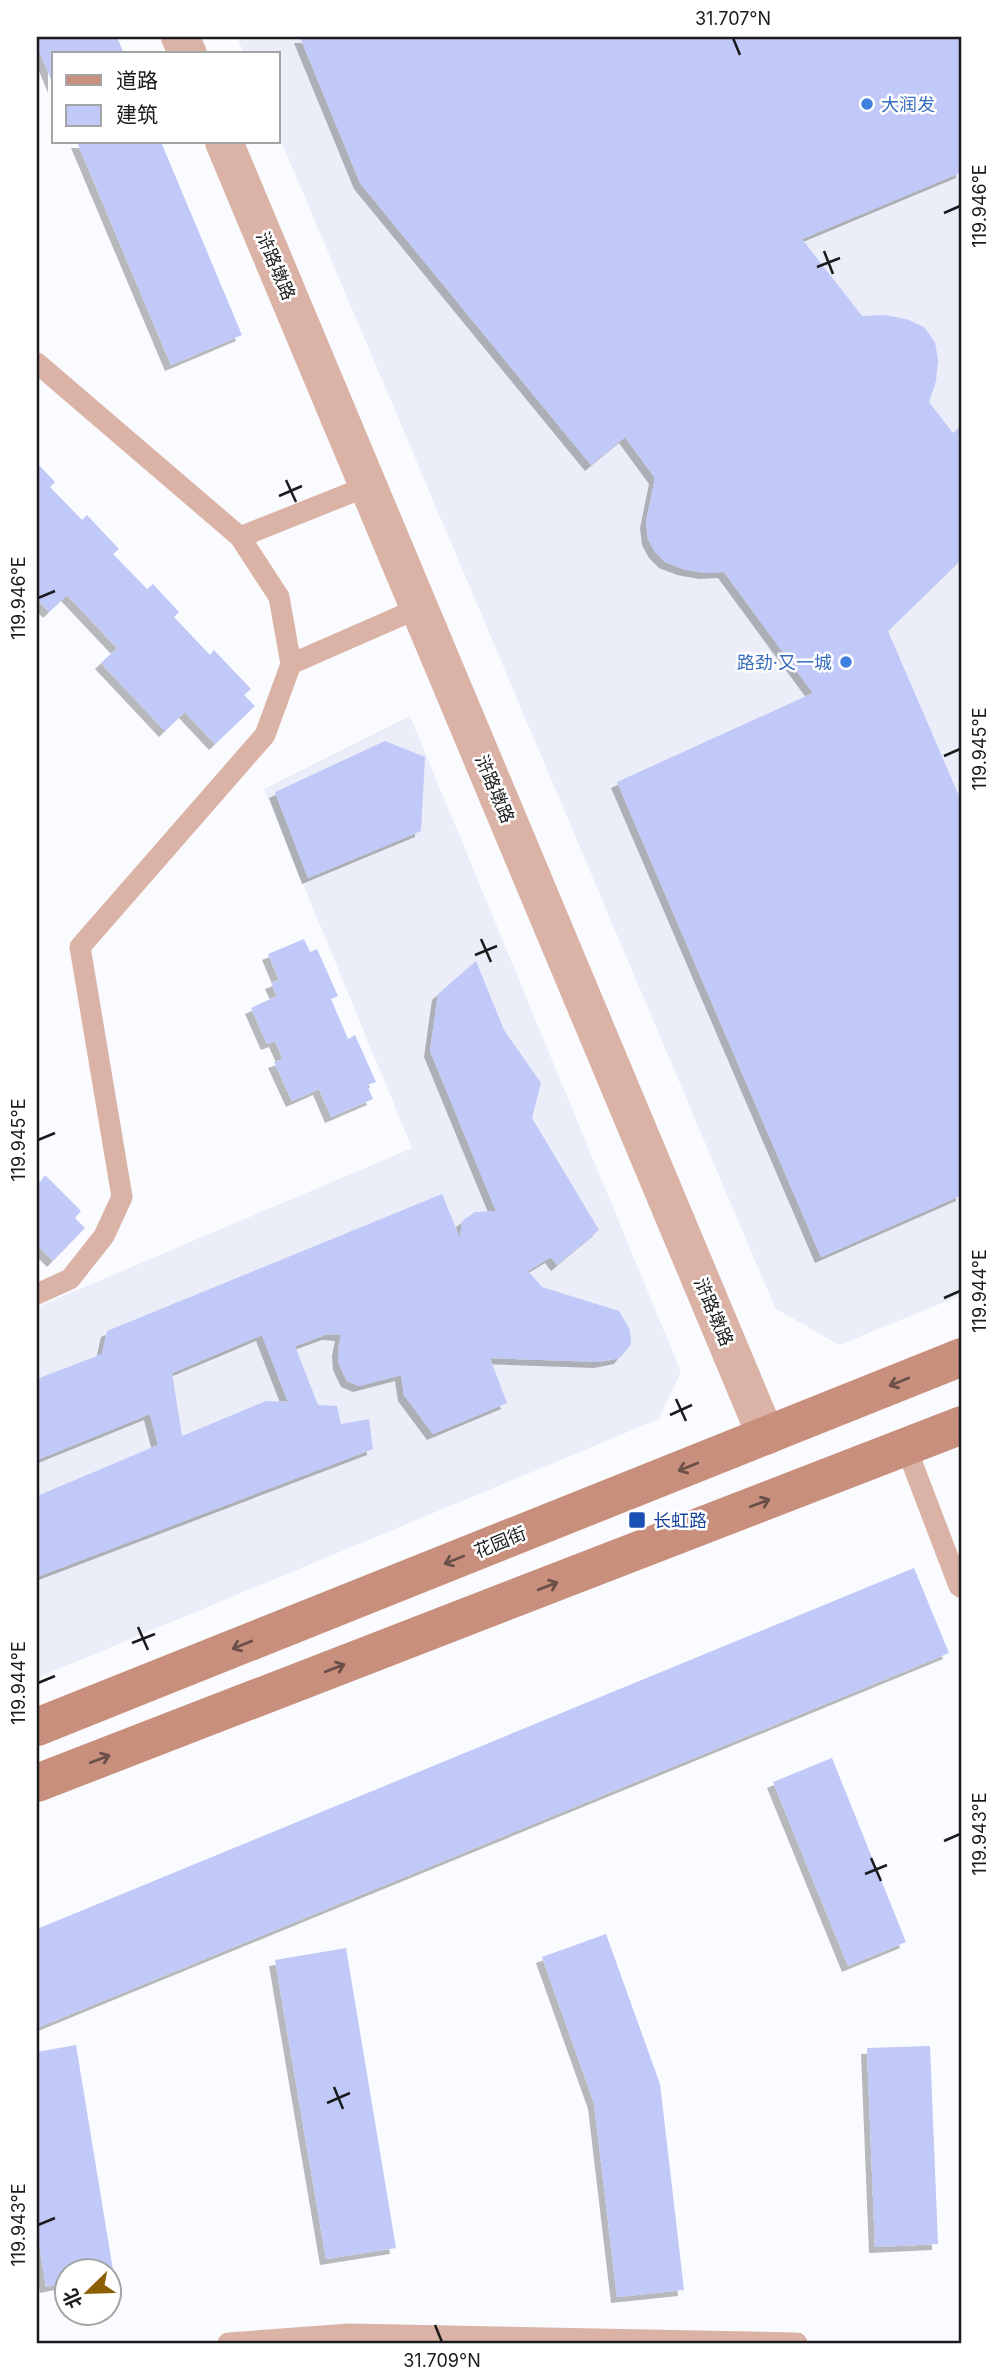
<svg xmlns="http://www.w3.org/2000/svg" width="999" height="2380" font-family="Inter,'Noto Sans SC',sans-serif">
<defs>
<filter id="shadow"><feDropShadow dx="-6" dy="6" stdDeviation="0" flood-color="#0004"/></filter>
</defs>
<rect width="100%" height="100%" fill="#fafbff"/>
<path fill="#ebeef8" d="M237 37H962V1295L839 1345 775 1308 278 134V54H244Z
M410 716 681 1372 659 1419 37 1678V1307L412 1148 264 789Z"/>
<path fill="#c0c9f8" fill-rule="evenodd" filter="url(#shadow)" d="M37 37H117L124 54H54V87L37 45Z
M300 37H962V172L802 239 862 316 885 315 906 319 924 327 935 342 938 360 936 381 929 402 953 433 962 425V559L888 631 962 803V1195L821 1257 617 782 813 693 724 572 705 573 683 569 665 562 655 552 648 539 646 522 655 478 625 437 591 465 360 183Z
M77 142H161L242 335 171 365Z
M37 463 55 482 50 487 82 520 87 515 119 549 113 554 147 589 153 584 179 612 174 617 210 655 214 650 251 689 244 695 255 706 215 744 185 712 165 731 101 663 117 648 67 595 49 612 37 599Z
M385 741 425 757 421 831 308 878 275 792Z
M304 939 310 952 317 949 338 996 331 999 348 1039 355 1035 376 1082 367 1085 373 1099 331 1117 319 1089 292 1101 274 1062 283 1059 275 1041 267 1044 251 1008 277 996 271 983 279 980 268 954Z
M476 961 504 1030 541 1083 532 1118 599 1230 557 1265 551 1257 528 1271 542 1287 619 1311 630 1330 631 1344 620 1358 600 1362 490 1358 507 1403 433 1434 404 1395 401 1375 359 1386 347 1381 339 1364 338 1350 341 1335 328 1334 295 1346 318 1405 337 1406 341 1424 369 1419 373 1449 37 1577V1496L158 1445 150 1414 37 1460V1379L102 1354 107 1331 442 1194 460 1238 462 1221 475 1212 496 1211 430 1051 438 994ZM262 1335 288 1402 266 1401 182 1436 172 1373Z
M45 1175 81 1211 75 1218 85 1228 53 1261 37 1245V1179L40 1182Z
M914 1568 949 1653 37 2028V1929Z
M832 1758 906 1942 848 1966 773 1782Z
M606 1934 660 2084 684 2290 617 2297 594 2103 542 1957Z
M346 1948 396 2248 326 2259 275 1960Z
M76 2045 114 2276H108V2272H66V2283L46 2287 37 2230V2052Z
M930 2046 938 2244 875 2247 867 2048Z"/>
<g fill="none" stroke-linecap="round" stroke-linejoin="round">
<path stroke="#dbb3a6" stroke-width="21" d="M37 363 240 537 279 597 291 664 265 735 80 947 122 1197 104 1236 70 1279 37 1294
M240 537 368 486
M291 664 419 608
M906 1447 959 1586 962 1588
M228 2343 349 2334 797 2343"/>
<path stroke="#dbb3a6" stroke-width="38" d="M180 37 188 54
M224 142 766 1436"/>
<path stroke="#c98f7d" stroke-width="38" d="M37 1727 962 1357
M37 1783 962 1425"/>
</g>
<defs><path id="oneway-shaft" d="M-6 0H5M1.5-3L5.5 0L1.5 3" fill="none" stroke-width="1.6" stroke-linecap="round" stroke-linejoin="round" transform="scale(1.75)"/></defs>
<g stroke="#694f48">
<use href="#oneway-shaft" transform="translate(899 1382) rotate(158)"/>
<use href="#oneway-shaft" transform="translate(688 1467) rotate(158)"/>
<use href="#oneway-shaft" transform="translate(760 1503) rotate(-21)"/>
<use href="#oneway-shaft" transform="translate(454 1560) rotate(158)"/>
<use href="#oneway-shaft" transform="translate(548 1586) rotate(-21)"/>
<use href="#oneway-shaft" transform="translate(242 1645) rotate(158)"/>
<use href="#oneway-shaft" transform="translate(335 1668) rotate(-21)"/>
<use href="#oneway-shaft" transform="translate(100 1759) rotate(-21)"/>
</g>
<path fill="none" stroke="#1a1b1c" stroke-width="2.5" d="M733 38 740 55M944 213 960 206M824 251 833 274M817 267 840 258M286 480 296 502M279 496 302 486M38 598 55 591M944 756 960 749M481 939 491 962M475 955 497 946M38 1140 55 1133M944 1298 960 1291M676 1399 686 1421M670 1415 692 1405M138 1627 148 1650M132 1643 155 1634M38 1683 55 1676M944 1841 960 1834M871 1858 881 1881M865 1874 887 1865M334 2087 343 2109M327 2103 350 2093M38 2225 55 2218M435 2325 442 2342"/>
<g fill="#3f7fe0" stroke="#fff" stroke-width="2.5">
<circle cx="867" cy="104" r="7"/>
<circle cx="846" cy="662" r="7"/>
</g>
<rect fill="#1a4fb4" stroke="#fff" stroke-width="2.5" x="628" y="1511" width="18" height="18" rx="3.5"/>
<g text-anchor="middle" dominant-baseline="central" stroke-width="5" stroke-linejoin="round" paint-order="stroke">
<g font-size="18" fill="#366cbe" stroke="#fff" text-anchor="start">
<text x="881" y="104">大润发</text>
<text x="832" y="662" text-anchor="end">路劲·又一城</text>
</g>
<g font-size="18" fill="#1a1b1c" stroke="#fff">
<text transform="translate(276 266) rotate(67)">浒路墩路</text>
<text transform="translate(495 789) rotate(67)">浒路墩路</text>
<text transform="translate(714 1312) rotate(67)">浒路墩路</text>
<text transform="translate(500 1542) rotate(-22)">花园街</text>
</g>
<g font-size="18" fill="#164399" stroke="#fff" text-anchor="start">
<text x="653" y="1520">长虹路</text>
</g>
</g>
<rect width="999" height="2380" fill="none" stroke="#ffffff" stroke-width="77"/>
<rect x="52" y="52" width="228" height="91" fill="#ffffff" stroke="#a3a4a4" stroke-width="2"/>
<rect x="66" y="75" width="35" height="10" fill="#c98f7d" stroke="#a3a4a4" stroke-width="2"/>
<text x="116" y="88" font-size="21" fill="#1a1b1c">道路</text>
<rect x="66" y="105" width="35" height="21" fill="#c0c9f8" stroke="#a3a4a4" stroke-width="2"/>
<text x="116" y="122" font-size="21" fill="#1a1b1c">建筑</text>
<g transform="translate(88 2292) rotate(247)"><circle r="33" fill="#ffffff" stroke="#a3a4a4" stroke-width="2"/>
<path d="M0-5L12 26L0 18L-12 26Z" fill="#8c5f05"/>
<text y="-10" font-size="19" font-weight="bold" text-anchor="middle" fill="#1a1b1c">北</text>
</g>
<rect x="38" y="38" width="922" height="2304" fill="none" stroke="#1a1b1c" stroke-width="2.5"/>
<g font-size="18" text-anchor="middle" fill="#1a1b1c">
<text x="733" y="25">31.707°N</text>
<text transform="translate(980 206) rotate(-90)" y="6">119.946°E</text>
<text transform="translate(19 598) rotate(-90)" y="6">119.946°E</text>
<text transform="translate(980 749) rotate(-90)" y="6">119.945°E</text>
<text transform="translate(19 1140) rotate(-90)" y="6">119.945°E</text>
<text transform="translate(980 1291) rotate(-90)" y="6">119.944°E</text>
<text transform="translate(19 1683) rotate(-90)" y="6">119.944°E</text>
<text transform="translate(980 1834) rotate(-90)" y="6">119.943°E</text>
<text transform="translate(19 2225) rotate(-90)" y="6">119.943°E</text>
<text x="442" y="2367">31.709°N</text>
</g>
</svg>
